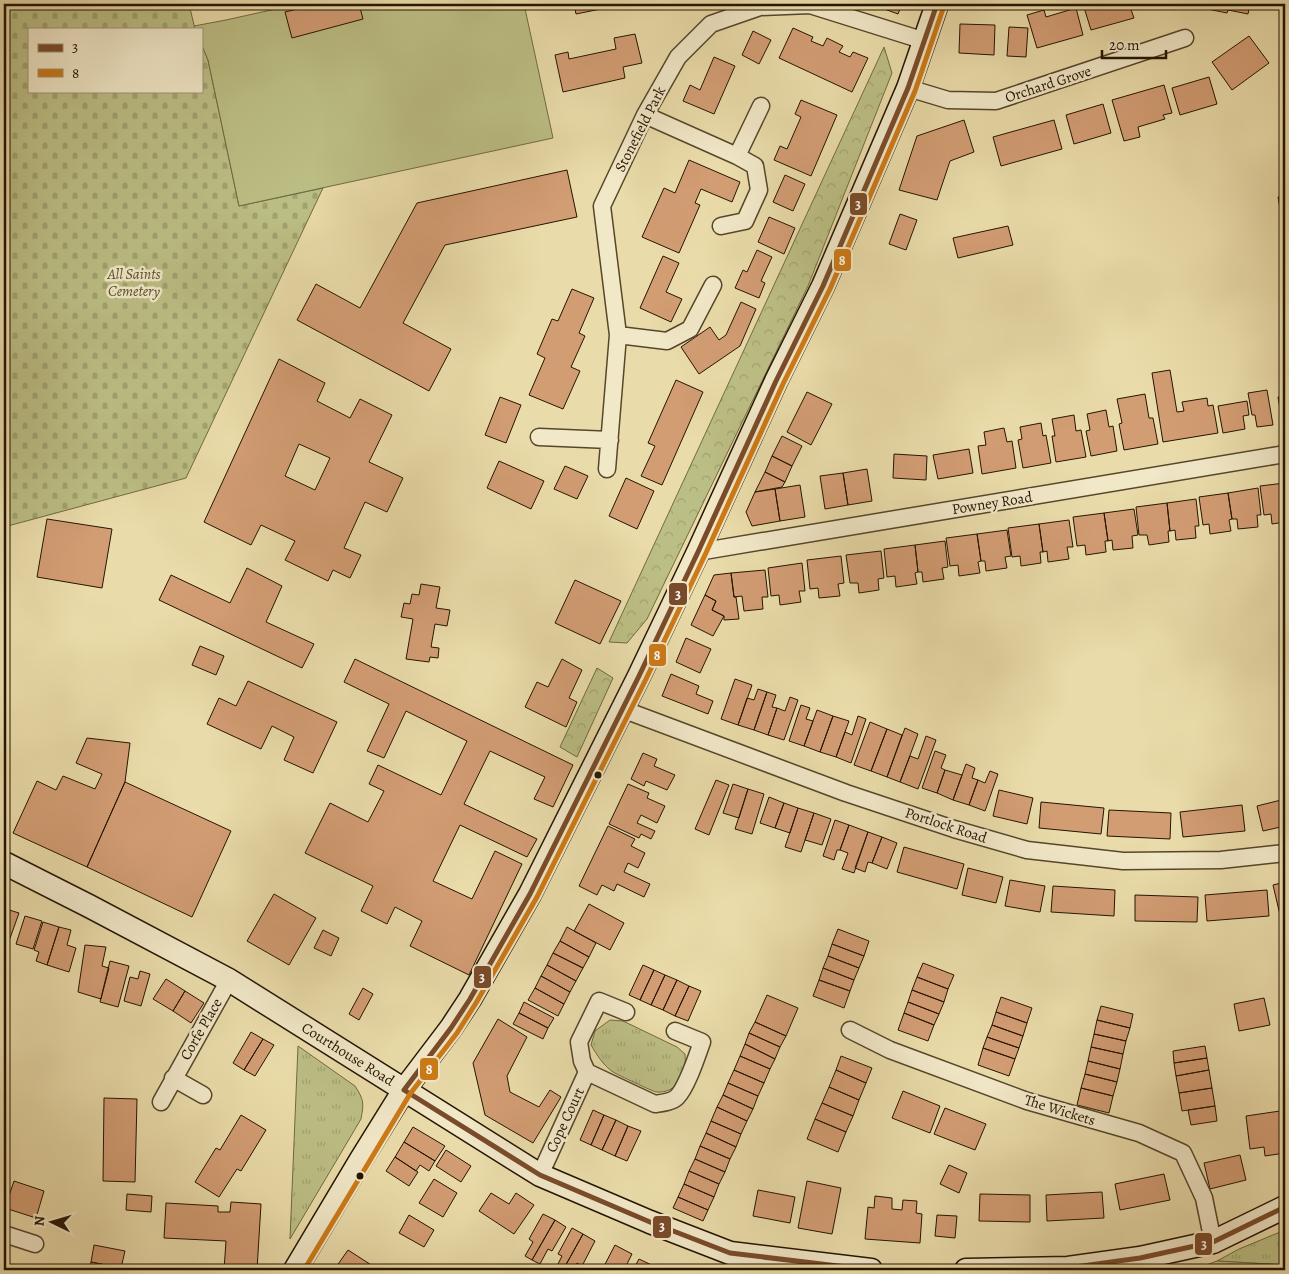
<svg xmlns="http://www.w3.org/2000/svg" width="1289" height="1274" font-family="Alegreya,serif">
<defs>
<pattern id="grass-tufts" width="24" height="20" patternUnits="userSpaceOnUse" patternTransform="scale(1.25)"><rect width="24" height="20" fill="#bcbf85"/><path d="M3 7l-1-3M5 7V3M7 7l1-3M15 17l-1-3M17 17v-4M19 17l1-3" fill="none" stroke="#a1a371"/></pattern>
<pattern id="forest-crowns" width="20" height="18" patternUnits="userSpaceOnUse" patternTransform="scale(1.25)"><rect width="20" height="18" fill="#bcbf85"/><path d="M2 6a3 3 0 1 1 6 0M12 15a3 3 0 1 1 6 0" fill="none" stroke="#a1a371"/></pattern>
<pattern id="cemetery-stones" width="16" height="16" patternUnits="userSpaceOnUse" patternTransform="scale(1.25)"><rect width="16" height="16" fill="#bcbf85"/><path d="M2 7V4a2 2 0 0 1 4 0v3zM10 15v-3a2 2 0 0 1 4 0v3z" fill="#a1a371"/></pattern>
</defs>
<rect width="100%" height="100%" fill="#eadcaa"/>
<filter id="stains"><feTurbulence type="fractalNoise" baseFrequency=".004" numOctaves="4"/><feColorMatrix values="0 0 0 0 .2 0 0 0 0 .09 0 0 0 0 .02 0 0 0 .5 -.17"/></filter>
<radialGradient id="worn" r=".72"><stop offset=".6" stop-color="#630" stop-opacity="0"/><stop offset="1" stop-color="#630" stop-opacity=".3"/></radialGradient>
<path fill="url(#grass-tufts)" stroke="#706a42" d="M610 1020 623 1021 677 1047 685 1054C687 1072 678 1094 656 1092 652 1091 618 1075 613 1072 603 1065 597 1055 591 1045L595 1031Z
M298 1046 355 1086C364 1100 364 1103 361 1119L290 1239Z
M1285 1230V1265L1217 1261 1239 1249Z"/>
<path fill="url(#forest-crowns)" stroke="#706a42" d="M884 47 892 73 808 286 647 619 627 643 609 642Z
M597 668 613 678 577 757 560 747Z
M1217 1261 1285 1265V1270H1193Z"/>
<path fill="url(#cemetery-stones)" stroke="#706a42" d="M4 4H189L195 29H29V91H201V43L208 60 239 206 323 188 186 478 4 527Z"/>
<path fill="#bcbf85" stroke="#706a42" d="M298 4H524L553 138 239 206 208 60 201 43V29H195L194 26 226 20Z"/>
<path fill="#d39d74" stroke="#241400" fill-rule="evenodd" d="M318 4H359L363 19 292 38 285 12Z
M574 4H605L606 8 576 14Z
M877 4H902L898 14 876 6Z
M1083 4H1129L1134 18 1091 30Z
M1198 4H1250L1248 14 1228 10 1227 13 1198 7Z
M1076 8 1083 35 1037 48 1027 15 1044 10 1046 17Z
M960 24 995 25 994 55 959 53Z
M1009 27 1028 28 1026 57 1007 56Z
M793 28 813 37 811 41 823 46 827 38 843 46 839 52 850 57 853 52 868 58 852 92 779 58Z
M753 31 771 40 759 64 742 55Z
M635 34 642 63 623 67 625 78 563 92 555 55 568 52 569 59 616 49 614 38Z
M1249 36 1269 63 1232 90 1212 62Z
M714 57 735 66 714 114 683 101 690 85 700 90Z
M1209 77 1217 104 1180 115 1172 88Z
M1164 85 1172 113 1163 115 1165 119 1138 127 1140 137 1124 141 1112 100Z
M801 100 837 115 811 176 774 160 780 146 787 149 801 117 795 114Z
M1103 104 1111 133 1074 144 1066 115Z
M964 120 974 152 950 161 937 200 899 190 917 136Z
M1054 120 1062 149 1001 166 993 137Z
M689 160 740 182 732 202 701 189 695 203 700 205 679 253 642 237 664 188 675 193Z
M567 170 577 217 445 245 403 323 451 349 429 391 297 320 316 284 360 308 417 203Z
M785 175 805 184 793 211 773 202Z
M1285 196V219H1282L1278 197Z
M900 214 917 220 906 250 889 244Z
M769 217 795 228 784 254 758 242Z
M1008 226 1013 245 958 258 953 238Z
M757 250 772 257 761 281 765 283 759 298 735 288 743 270 747 272Z
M663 256 679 263 666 292 682 299 671 322 640 308Z
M572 289 594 298 579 333 585 336 571 367 580 371 563 409 529 395 545 358 537 354 552 319 558 321Z
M741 302 756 309 740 346 699 374 681 347 710 327 719 340 726 335Z
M279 359 325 383 317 401 350 418 360 399 392 415 369 462 403 478 387 512 365 502 344 548 361 555 350 578 333 570 328 581 285 560 295 541 261 525 251 545 204 522ZM299 444 330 458 315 490 285 476Z
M1170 370 1177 412 1184 411 1182 402 1207 398 1208 406 1213 405 1218 433 1163 442 1152 373Z
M676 380 703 392 662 485 641 476 655 446 648 443Z
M1267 390 1273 425 1257 427 1255 415H1252L1248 393Z
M807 392 832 404 811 445 787 432Z
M1145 394 1149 418H1153L1158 444 1124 450 1119 424 1122 423 1117 399Z
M1285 396V426L1283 427 1278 397Z
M500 397 521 405 506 443 485 435Z
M1247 401 1249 415 1243 416 1245 429 1223 433 1218 406Z
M1106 410 1109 427 1113 426 1117 451 1091 456 1086 431 1090 430 1087 414Z
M1074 415 1076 431 1081 430 1086 457 1056 462 1052 436H1055L1052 419Z
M1041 423 1043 436 1046 435 1051 463 1023 468 1018 440 1022 439 1020 427Z
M1004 428 1007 442 1012 441 1016 468 982 474 978 446 986 445 984 432Z
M782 436 802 446 792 466 772 456Z
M969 449 973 473 938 479 933 455Z
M894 454 927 456 926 480 893 478Z
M772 456 792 466 785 482 765 472Z
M499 461 544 481 531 509 487 488Z
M565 466 588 476 577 499 554 489Z
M867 469 872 501 848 505 843 473Z
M765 472 785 482 782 487 755 492Z
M843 473 848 505 825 509 820 476Z
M626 478 654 491 637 529 609 516Z
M1285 483V522L1272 524 1271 514 1264 515 1260 486Z
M800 485 805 517 780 521 775 489Z
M1258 488 1261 515H1257L1258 527 1238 529 1237 519H1232L1228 493Z
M775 489 780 521 752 526 746 512 755 492Z
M1228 493 1232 519 1229 520 1231 531 1210 534 1209 524 1203 525 1199 497Z
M1196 499 1199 526H1195L1196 538 1176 540 1175 530 1170 531 1167 503Z
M1167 503 1170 531H1168L1169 542 1149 545 1147 535H1139L1136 507Z
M1134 509 1138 535 1132 536 1133 548 1113 550 1112 540 1108 541 1104 513Z
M1104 513 1108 541H1105L1106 552 1086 555 1085 545 1077 546 1073 517Z
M47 519 112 529 102 588 37 577Z
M1069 520 1073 547H1067L1069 559 1048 562 1047 551 1043 552 1039 524Z
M1039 524 1043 552H1040L1041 563 1021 566 1020 556 1012 557 1008 528Z
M1007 530 1011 556 1005 557 1007 568 986 571 985 561H981L977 534Z
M977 534 981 561 978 562 980 573 959 576 958 565 950 566 946 538Z
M945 541 948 567 942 568 944 579 923 582 922 572H918L915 545Z
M915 545 918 572 915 573 917 584 896 587 895 576 887 577 884 549Z
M881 551 884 578 878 579 879 590 859 593 858 583H850L846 555Z
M841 556 844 583 838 584 840 596 819 598 818 588 810 589 807 560Z
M802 563 805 591H799L801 602 780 605 779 595 771 596 768 568Z
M247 568 282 586 266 622 314 644 302 668 159 600 171 575 230 603Z
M765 570 768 597H762L763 609 744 611 742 596 734 597 731 573Z
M731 573 734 597H736L739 619 724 620V616L712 610 716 601 705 595 714 575Z
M575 580 621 601 600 644 555 623Z
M421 584 440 587 436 608 450 610 447 626 435 624 431 647 439 648 438 658 430 657 429 662 406 659 413 619 401 617 404 603 410 604 412 594 419 595Z
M705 595 716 601 712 610 724 616 713 636 691 625Z
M686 638 711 649 700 673 676 662Z
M200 646 224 656 216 675 192 665Z
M355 659 573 765 553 807 534 799 545 777 490 751 464 804 537 839 527 857 460 825 433 881 472 899 495 851 522 864 469 975 410 946 422 921 395 907 387 924 361 911 373 886 305 853 330 803 368 822 384 791 369 784 378 765 441 795 467 741 406 711 384 758 367 751 389 704 344 682Z
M562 659 582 670 569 698 577 702 566 727 525 707 537 682 548 687Z
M671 674 699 686 696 694 713 701 708 714 662 696Z
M735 679 752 685 738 725 721 719Z
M248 681 337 722 313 773 284 760 294 737 272 726 261 749 207 724 219 698 236 706Z
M758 689 767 692 754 730 738 725 747 698 754 700Z
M767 692 776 695 772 707 777 708 768 735 754 730Z
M790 697 798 700 784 740 768 735 777 708 785 711Z
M801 705 810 708 806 719 813 721 804 746 789 741Z
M817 710 833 716 820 752 804 746Z
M833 716 849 721 836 757 820 752Z
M858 716 866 719 851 763 836 757 845 732 852 735Z
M870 722 887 729 871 771 854 765Z
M905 728 918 734 900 782 887 777Z
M887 729 902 735 887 777 871 771Z
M926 736 936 740 918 789 900 782 910 756 918 759Z
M87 738 130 743 125 782 87 867 13 833 37 781 56 790 63 776 95 789 102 774 76 763Z
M935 751 946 755 941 768 945 770 937 793 922 788Z
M643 753 657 759 654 766 675 775 667 790 646 781 644 786 631 779Z
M966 764 975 768 972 778 978 780 969 805 953 800Z
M945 770 962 775 953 800 937 793Z
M990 771 998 774 985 811 969 805 978 780 985 783Z
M716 780 729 785 709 835 695 829Z
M125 782 231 831 192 917 87 867Z
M628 784 649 793 647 798 665 806 657 823 641 815 637 823 655 831 651 839 641 834 639 838 609 824Z
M733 784 748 789 739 818 723 813Z
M748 789 764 794 752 834 735 829Z
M999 790 1033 798 1027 824 993 816Z
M769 797 784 803 775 828 760 823Z
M1285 799V826L1263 831 1257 806Z
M1041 802 1104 808 1101 834 1039 828Z
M784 803 798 808 790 833 775 828Z
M1242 805 1245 831 1183 837 1180 812Z
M798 808 814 813 801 852 785 847Z
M1109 810 1171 813 1170 839 1107 836Z
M814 813 831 819 822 845 805 840Z
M835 820 849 825 840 850H837L834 860 823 856Z
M849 825 868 832 854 873 842 869 848 853 840 850Z
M608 826 635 839 631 846 645 853 638 868 628 863 624 872 650 884 644 897 617 884 614 891 602 885 597 895 579 886Z
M868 832 882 837 872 863 868 862 865 872 855 868Z
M882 837 897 843 887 869 872 863Z
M904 847 964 864 957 889 897 872Z
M968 868 1003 877 996 903 962 895Z
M1010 880 1045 886 1040 912 1005 906Z
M1285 882V914L1280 915 1273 885Z
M1053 886 1115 890 1114 916 1051 912Z
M1267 890 1269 916 1207 921 1205 895Z
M274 894 316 918 289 965 247 941Z
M1135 895 1198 897 1197 922 1135 921Z
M589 904 624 923 610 950 574 931Z
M6 909 19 913 9 941 6 940 4 945V915Z
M25 916 42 921 33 949 16 944Z
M43 922 59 927 47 965 36 961 39 952 34 950Z
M59 927 71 930 67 945 76 948 69 972 47 965Z
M567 927 596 943 589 957 560 941Z
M838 929 869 941 864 956 832 944Z
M323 930 339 938 331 956 314 948Z
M560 941 589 957 583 968 553 953Z
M832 944 864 956 859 968 828 956Z
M85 945 106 947 102 966 109 968 101 999 78 992Z
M553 953 583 968 576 981 547 965Z
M828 956 859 968 854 980 823 968Z
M110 961 129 966 118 1007 100 1002Z
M923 963 954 975 948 989 917 977Z
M547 965 576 981 570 992 541 976Z
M643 965 654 970 640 1000 629 995Z
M823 968 854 980 850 991 819 980Z
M654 970 665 975 651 1005 640 1000Z
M140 971 150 974 141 1006 124 1001 130 977 138 979Z
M665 975 677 980 663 1010 651 1005Z
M541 976 570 992 564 1004 535 988Z
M917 977 948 989 944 1002 912 990Z
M166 979 185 991 173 1011 153 999Z
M677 980 689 986 675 1016 663 1010Z
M819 980 850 991 844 1008 813 996Z
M689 986 701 991 688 1021 675 1016Z
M363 988 373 994 359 1020 349 1014Z
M535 988 564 1004 558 1016 528 1000Z
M912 990 944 1002 939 1014 908 1002Z
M185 991 204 1003 191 1023 173 1011Z
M767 995 798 1008 786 1036 755 1022Z
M1001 997 1032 1008 1027 1023 996 1012Z
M1264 998 1270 1025 1239 1031 1234 1004Z
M524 1002 554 1018 548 1028 519 1013Z
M908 1002 939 1014 934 1025 904 1013Z
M1101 1006 1133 1014 1130 1028 1097 1020Z
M996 1012 1027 1023 1023 1036 992 1025Z
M519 1013 548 1028 543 1039 513 1024Z
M904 1013 934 1025 928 1041 898 1030Z
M498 1019 527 1037 507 1076 510 1092 539 1107 550 1090 561 1097 533 1143 485 1115 473 1063Z
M1097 1020 1130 1028 1126 1041 1094 1034Z
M755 1022 786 1036 780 1047 749 1033Z
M992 1025 1023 1036 1019 1048 987 1037Z
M251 1032 263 1039 244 1070 233 1063Z
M749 1033 780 1047 775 1059 745 1044Z
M1094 1034 1126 1041 1123 1054 1091 1047Z
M987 1037 1019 1048 1015 1059 983 1048Z
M263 1039 274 1045 255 1076 244 1070Z
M745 1044 775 1059 770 1069 740 1056Z
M1205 1046 1207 1058 1174 1063 1173 1051Z
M1091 1047 1123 1054 1120 1069 1088 1061Z
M983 1048 1015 1059 1009 1076 978 1065Z
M740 1056 770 1069 764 1083 734 1070Z
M841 1056 872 1068 866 1083 836 1070Z
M1207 1058 1209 1070 1176 1076 1174 1063Z
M1088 1061 1120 1069 1117 1082 1085 1074Z
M734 1070 764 1083 758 1096 728 1083Z
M836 1070 866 1083 859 1100 829 1087Z
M1209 1070 1212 1088 1179 1093 1176 1076Z
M1085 1074 1117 1082 1113 1096 1081 1088Z
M728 1083 758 1096 753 1109 723 1095Z
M829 1087 859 1100 853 1116 822 1103Z
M1081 1088 1113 1096 1109 1113 1077 1105Z
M1212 1088 1215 1106 1182 1111 1179 1093Z
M903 1091 940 1106 930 1133 892 1118Z
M723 1095 753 1109 747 1121 717 1107Z
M104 1098 137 1099 135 1182 103 1181Z
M822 1103 853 1116 846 1132 815 1119Z
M1215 1106 1217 1121 1191 1125 1188 1110Z
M717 1107 747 1121 741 1134 711 1121Z
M945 1108 986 1124 975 1150 934 1134Z
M593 1110 604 1115 591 1145 580 1140Z
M1280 1111 1285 1153 1265 1156 1264 1147 1250 1149 1246 1116Z
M241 1115 266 1130 241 1171 237 1169 219 1197 195 1182 216 1148 220 1150Z
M604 1115 616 1120 602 1150 591 1145Z
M815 1119 846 1132 838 1152 807 1139Z
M616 1120 628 1126 615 1156 602 1150Z
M711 1121 741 1134 736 1147 706 1133Z
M628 1126 641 1131 627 1161 615 1156Z
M413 1127 445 1146 435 1161 404 1142Z
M706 1133 736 1147 730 1159 700 1146Z
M404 1142 435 1161 429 1171 420 1165 416 1171 395 1157Z
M700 1146 730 1159 725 1172 695 1159Z
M446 1150 471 1166 461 1182 436 1166Z
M1240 1155 1246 1180 1210 1189 1204 1163Z
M395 1157 418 1172 409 1186 386 1171Z
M695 1159 725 1172 719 1184 689 1171Z
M949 1165 967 1173 959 1193 940 1184Z
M689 1171 719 1184 714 1197 684 1184Z
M1164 1174 1170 1200 1120 1210 1115 1184Z
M434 1179 457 1193 443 1217 419 1203Z
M14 1181 44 1191 36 1218 5 1208Z
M807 1181 841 1188 832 1234 798 1228Z
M684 1184 714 1197 708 1210 678 1197Z
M758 1190 795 1197 790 1223 753 1216Z
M1102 1192 1104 1218 1047 1221 1046 1195Z
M491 1193 509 1204 516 1193 534 1205 514 1234 479 1211Z
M127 1194 152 1196 151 1212 126 1210Z
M980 1194 1030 1195V1222L979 1221Z
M875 1196 892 1198V1209L902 1210 903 1200 917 1201 916 1213 922 1214 920 1243 865 1239 868 1207 874 1208Z
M678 1197 708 1210 703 1221 673 1208Z
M231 1202 261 1204 257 1270H224L226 1241 164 1238 166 1203 218 1206V1212H230Z
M543 1214 555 1220 532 1260 525 1256 533 1242 529 1239Z
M409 1215 434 1230 424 1247 399 1233Z
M937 1215 957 1216 955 1238 935 1236Z
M555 1220 566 1227 552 1251 548 1249 540 1264 532 1260Z
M572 1228 583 1234 563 1270H555L562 1256 558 1254Z
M583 1234 595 1241 582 1266 577 1263 574 1270H563Z
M94 1245 125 1251 121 1268 91 1262Z
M615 1245 632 1254 624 1270H602Z
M348 1250 376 1268 375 1270H334Z
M639 1259 662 1270H633Z
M91 1262 121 1268V1270H89Z"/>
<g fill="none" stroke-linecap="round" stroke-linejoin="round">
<defs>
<path id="street" d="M908 88 948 100 996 101 1185 38
M645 115 737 156 755 166 759 190 745 221 721 226
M737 156 761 106
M618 335 667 341 690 329 713 285
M539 437 610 440
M607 469 618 335 602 206 645 115 678 57 711 24 760 7 810 5 925 41
M698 552 1285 454
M622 709 846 793 954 829 1027 850 1123 861 1221 860 1285 853
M850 1030 890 1050 1027 1101 1139 1133 1183 1153 1204 1198 1213 1242
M587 1072 582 1061 579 1042 599 1001 626 1012
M173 1078 203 1095
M161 1102 229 980
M540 1175 587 1072 655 1104C662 1103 672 1102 677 1097 687 1087 697 1056 702 1042L675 1031
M4 1234 35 1244
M747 1270 752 1256"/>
<path id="secondary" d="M4 863 89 906 229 980 540 1175 650 1222 730 1253 871 1270
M295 1270 360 1161 404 1090 451 1028 470 999 530 894 639 676 698 552 776 381 823 286 908 88 937 4
M966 1270 1068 1268 1140 1258 1213 1242 1285 1207"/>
</defs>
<use href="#street" stroke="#56462a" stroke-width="19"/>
<use href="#secondary" stroke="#241400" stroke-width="25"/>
<use href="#street" stroke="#f1e8c8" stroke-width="16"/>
<use href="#secondary" stroke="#f1e8c8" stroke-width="22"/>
<defs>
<path id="bus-1" d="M871 1270 730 1253 650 1222 540 1175 404 1090 451 1028 470 999 530 894 639 676 698 552 776 381 823 286 908 88 937 4
M966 1270 1068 1268 1140 1258 1213 1242 1285 1207"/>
<path id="bus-2" d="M304 1270 410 1094 457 1033 476 1003 537 897 646 679 705 555 783 384 830 289 915 91 944 6"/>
</defs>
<use href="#bus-1" stroke="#f1e8c8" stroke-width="9"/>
<use href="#bus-2" stroke="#f1e8c8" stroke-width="9"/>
<use href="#bus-1" stroke="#7a4b2a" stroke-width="5"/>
<use href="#bus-2" stroke="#cd7a17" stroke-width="5"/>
</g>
<g fill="#241400" stroke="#f1e8c8" stroke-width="2">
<circle cx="598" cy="775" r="4.5"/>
<circle cx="360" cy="1176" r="4.5"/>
</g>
<g text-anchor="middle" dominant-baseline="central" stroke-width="5" stroke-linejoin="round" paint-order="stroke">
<g font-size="15" fill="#241400" stroke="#f1e8c8">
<text transform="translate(1048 84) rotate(-18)">Orchard Grove</text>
<text transform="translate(640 129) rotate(-63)">Stonefield Park</text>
<text transform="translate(992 503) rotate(-9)">Powney Road</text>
<text transform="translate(946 825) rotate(18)">Portlock Road</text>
<text transform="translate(201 1029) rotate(-60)">Corfe Place</text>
<text transform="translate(348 1054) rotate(32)">Courthouse Road</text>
<text transform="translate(1060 1110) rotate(17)">The Wickets</text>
<text transform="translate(565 1120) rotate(-65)">Cope Court</text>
</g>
<g font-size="15" font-style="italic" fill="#59502f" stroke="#f1e8c8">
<text x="134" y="274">All Saints<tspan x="134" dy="17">Cemetery</tspan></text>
</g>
</g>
<g stroke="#f1e8c8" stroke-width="2">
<rect x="849" y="192" width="19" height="24" rx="5" fill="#7a4b2a"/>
<rect x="833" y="248" width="19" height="24" rx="5" fill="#cd7a17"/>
<rect x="668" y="582" width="20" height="24" rx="5" fill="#7a4b2a"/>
<rect x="648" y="643" width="19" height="24" rx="5" fill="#cd7a17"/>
<rect x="473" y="965" width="19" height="24" rx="5" fill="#7a4b2a"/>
<rect x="419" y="1057" width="20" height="24" rx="5" fill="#cd7a17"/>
<rect x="652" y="1215" width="20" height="24" rx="5" fill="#7a4b2a"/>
<rect x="1194" y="1232" width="19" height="24" rx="5" fill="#7a4b2a"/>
</g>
<g font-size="14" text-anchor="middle" font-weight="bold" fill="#fff">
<text x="858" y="209">3</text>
<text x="842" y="265">8</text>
<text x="678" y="599">3</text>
<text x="657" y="660">8</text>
<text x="482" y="982">3</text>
<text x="429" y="1074">8</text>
<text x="662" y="1231">3</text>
<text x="1204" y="1249">3</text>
</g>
<rect width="1289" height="1274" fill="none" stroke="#eadcaa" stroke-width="20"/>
<rect x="5" y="5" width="1279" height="1264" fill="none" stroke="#241400" stroke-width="2.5"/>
<rect x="10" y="10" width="1269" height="1254" fill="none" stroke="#241400"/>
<rect x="28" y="28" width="175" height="65" fill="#f1e8c8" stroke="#9f9378"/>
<rect x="38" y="44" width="25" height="8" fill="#7a4b2a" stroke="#9f9378"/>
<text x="72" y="52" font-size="15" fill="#241400">3</text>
<rect x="38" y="69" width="25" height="8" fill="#cd7a17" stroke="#9f9378"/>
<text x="72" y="78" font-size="15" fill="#241400">8</text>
<g transform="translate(52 1222) rotate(275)" stroke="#f1e8c8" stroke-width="4" paint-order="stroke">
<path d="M0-4L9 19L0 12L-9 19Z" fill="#241400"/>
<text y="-8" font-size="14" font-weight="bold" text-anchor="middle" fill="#241400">N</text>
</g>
<path d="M1102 50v8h64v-8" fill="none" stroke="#241400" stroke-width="2.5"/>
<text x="1109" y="50" font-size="15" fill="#241400" stroke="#f1e8c8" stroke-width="4" paint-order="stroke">20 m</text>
<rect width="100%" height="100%" filter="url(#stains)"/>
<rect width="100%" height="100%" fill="url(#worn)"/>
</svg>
